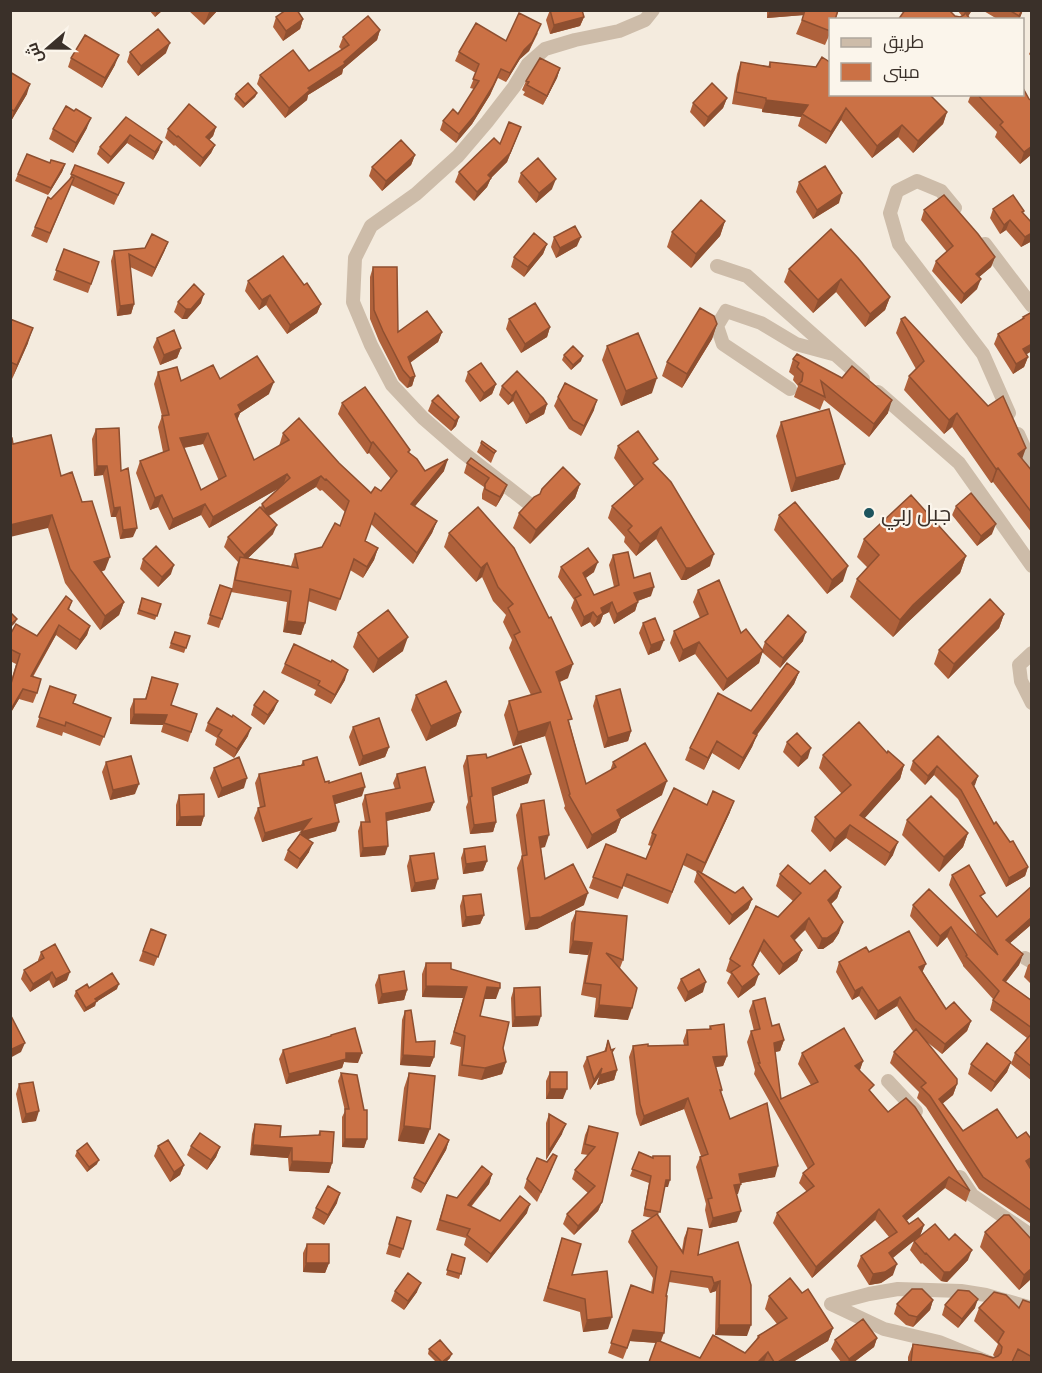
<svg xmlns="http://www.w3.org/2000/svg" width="1042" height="1373" font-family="Cabin,Cairo,sans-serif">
<rect width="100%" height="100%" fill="#f4ebde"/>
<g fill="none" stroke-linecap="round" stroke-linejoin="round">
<path stroke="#cdbca9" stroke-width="14" d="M955 208 941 191 917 181 897 191 890 213 899 244 983 354 1009 413
M985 244 1032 306
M717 266 747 276 863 379
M790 389 723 344 717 326 726 311 761 323 796 344 833 354
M878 392 959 463 1032 566
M1018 434 1032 465
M528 503 461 451 423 418 392 385 371 345 353 302 355 258 371 226 416 194 458 156 487 122 514 87 528 64 545 49 575 40 619 31 645 20 653 10
M1032 653 1019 665 1021 681 1032 703
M1025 958 1032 962
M888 1081 916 1111
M960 1177 972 1195 1032 1236
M988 1362 939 1342 884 1329 831 1304 869 1294 898 1289 961 1291 986 1295 1032 1308"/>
</g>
<path fill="#af613b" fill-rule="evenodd" d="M149 10H163L155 17Z
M188 10H218L204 25Z
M550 10 584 17 580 26 550 34 546 20Z
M767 10H839L835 20H831V31L825 45 796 34 804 15 767 18Z
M957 10H972L968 16 971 20 955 16 960 17 962 16Z
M982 10H1023L1019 20H999Z
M276 17 303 19 300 29 283 41 273 27Z
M380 30 377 40 343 69 342 74 308 95 307 100 285 118 257 84 260 75 309 71 342 50 339 47 343 37Z
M538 33 529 51 520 59 506 82 498 78 490 95 472 124 456 143 440 130 443 121 458 114 474 89 470 88 476 73 455 61 459 52Z
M1032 48V58L1029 54Z
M130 52 166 53 138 76 127 62Z
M71 58 115 65 102 88 68 67Z
M741 62 768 67 770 62 831 94 947 112 943 124 913 153 898 137 872 158 841 120 826 144 798 126 801 117 762 112V109L732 104 737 74Z
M560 68 557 78 543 105 523 95 525 92 522 90 526 81Z
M10 72 27 94 11 121Z
M257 93 255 97 243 108 234 99 236 94Z
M971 94H1023L1032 101V154L1020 164 995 137 997 132 968 102Z
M727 98 723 108 704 127 690 112 693 103Z
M126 117 159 150 153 160 127 143 108 164 97 154 100 147Z
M216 127 213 136 209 140 215 145 211 153 200 167 175 145 174 146 165 138 168 129Z
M521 127 507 162 491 178 487 187 474 201 455 182 459 172 500 144Z
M87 128 73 153 49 139 53 129Z
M415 155 411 165 382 191 369 176 372 167Z
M50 163 65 164 62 172 48 195 15 181 18 174Z
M75 165 124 183 114 205 71 185 47 243 31 236 35 227 51 199 69 180Z
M521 173 552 189 536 203 518 182Z
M799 182 839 203 813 219 796 192Z
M993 209 1024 211 1023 214 1032 223V241L1021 247 1006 230 1000 234 990 218Z
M924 210 995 257 991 267 979 277 977 289 961 304 932 271 936 261 947 252 921 220Z
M725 221 720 236 691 268 667 247 672 232Z
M831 229 890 297 885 310 865 327 836 292 813 313 784 282 789 269Z
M554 237 577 246 556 258 551 247Z
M168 242 164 252 152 277 130 267 134 304 131 314 117 316 111 261 114 251 145 248Z
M547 244 543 254 524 277 511 267 514 257Z
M64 249 99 262 88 293 53 280Z
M373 267 398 332H442L438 342 410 363 415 376 412 386 407 388 399 380 379 341 370 319V277Z
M248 281 304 285 321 304 317 313 287 334 266 305 259 310 245 291Z
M178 302 201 303 187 319H182L174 312Z
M1032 312 1026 354 1028 357 1024 367 1013 374 994 344 998 334 1022 319 1023 317Z
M10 319 28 343 12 379H10Z
M509 319 550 327 547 337 521 353 506 329Z
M901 319 1022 459 1032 471V533L993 482 991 483 952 427 944 434 904 390 909 376 916 369 896 333Z
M717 324 712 339 682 388 662 376 667 362Z
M157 338 181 348 177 358 160 365 153 347Z
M607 346 652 393 621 406 602 360Z
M564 355 581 361 571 370 562 360Z
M793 359 888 413 869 437 824 400 820 410 794 397 798 386 793 380 794 376 789 372Z
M158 372 181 381 220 379 269 394 240 413 237 420 254 460 279 446 283 433 339 463 371 493 381 491 391 479 369 453 367 454 338 414 342 403 410 450 409 453 425 471H444L414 507 437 521 432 533 413 564 371 524 365 541 378 548 374 560 363 578 350 570 336 611 308 601 305 623 301 635 283 632 287 602 231 592 219 628 207 624 220 585 232 589 236 568 238 562 224 547 228 537 261 507 262 504 279 488 209 528 201 515 169 530 158 507 150 510 136 473 140 461 163 452 158 427 162 416 154 384ZM203 444 219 481 201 490 184 448ZM316 487 320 491 322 490 345 512 340 526 322 547 295 554 291 566 248 558 273 534 269 516Z
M468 372 496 384 492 394 480 402 465 381Z
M502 386 547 404 544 414 526 424 513 401 508 405 499 395Z
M558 397 594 410 581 436 569 429 554 406Z
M432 401 459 417 456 426 451 431 428 411Z
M781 422 839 479 791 492 776 436Z
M96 429 121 471 133 537 120 539 116 517H111L103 475 94 476 92 439Z
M482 441 496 451 491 463 477 452Z
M13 444 61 476 105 570 101 572 124 602 119 615 100 630 65 583 48 528Z
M618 446 656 466 710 566 686 580H681L656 539 636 556 624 542 625 537 608 518 612 506 634 486 614 458Z
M467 463 507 485 503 495 496 507 482 499V494L484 487 464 473Z
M580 484 575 498 530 544 513 528 519 513 540 494Z
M956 506 992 534 977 546 952 515Z
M478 507 568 678 560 682 570 725 586 784 610 771 613 762 662 795 621 819 616 832 587 849 564 808 565 806 545 736 513 746 504 715 509 701 531 695 509 648 512 640 503 622 506 615 493 601 482 577 476 582 444 547 449 533Z
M779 515 843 581 827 594 774 530Z
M864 539 966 556 960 573 907 623 893 637 850 597 857 579 868 568 857 557Z
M613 555 651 596 638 601 635 611 614 624 609 612 603 615 600 623 594 627 590 622 581 627 571 608 574 600 558 577 561 567 594 572 585 578 594 595 614 587 609 565Z
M143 559 171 574 158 587 140 569Z
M698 590 741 633 762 650 765 642 803 641 780 668 762 652 759 663 723 691 695 654 679 662 670 643 674 631 700 618 693 602Z
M142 598 161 604 155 620 137 614Z
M72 601 69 610 90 626 87 635 76 650 56 635 33 677 37 693 33 703 19 699 10 714V684L16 664 10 661V635L37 636Z
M1004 614 999 628 948 679 934 664 939 650Z
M643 623 660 650 648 655 639 633Z
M175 632 190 636 184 653 169 648Z
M358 633 403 651 373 673 353 647Z
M285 664 345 680 331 704 314 695 316 690 281 673Z
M799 672 794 684 757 735 752 747 739 770 712 753 704 770 685 760 690 748 751 711Z
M152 677 171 705 197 714 188 742 161 732 163 725 130 724V709L134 699H145Z
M50 686 73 703 111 718 100 746 63 732 62 736 36 727Z
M416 695 461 712 456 726 426 741 411 710Z
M596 696 631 731 628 741 604 748 593 706Z
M254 705 274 710 264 725 251 715Z
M208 723 248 736 234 758 215 745 217 738 205 731Z
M353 727 389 747 385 757 359 766 349 737Z
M938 736 978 776 974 786 994 824 1028 867 1025 876 1006 887 958 799 934 775 925 785 910 770 913 761Z
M787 742 808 758 798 767 783 752Z
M823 755 904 765 900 779 864 818 893 855 885 866 846 838 830 852 811 831 815 817 842 794 819 768Z
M467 756 487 758 528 783 493 796 496 822 493 832 470 834 466 807 468 802 463 766Z
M303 761 325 782 362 796 335 804 336 831 307 839 309 852 297 869 284 860 288 850 303 830 262 842 254 818 258 808H260L255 783 259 774 301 765Z
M106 762 135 794 110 800 102 772Z
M214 768 244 788 218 798 210 778Z
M397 774 434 802 430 811 386 821 385 855 360 857 358 831 361 822H365L362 804 365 795 395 789 393 783Z
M179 795 204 816 201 826H176V805Z
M521 804 545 847 541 848 545 879 584 905 537 929 525 930 517 868 522 856 516 815Z
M707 805 730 812 702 873 735 893 752 899 748 909 729 925 694 882 697 872 683 865 668 904 623 886 618 899 589 888 606 844 646 859 651 846 648 845 652 833Z
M907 820 968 833 963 847 939 872 902 835Z
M464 849 487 861 483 871 463 874 461 858Z
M410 856 435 889 411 892 407 866Z
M780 874 810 884 841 887 837 898 831 904 839 933 833 942 823 949H818L805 930 794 940 802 950 797 961 779 975 760 951 753 966 755 985 738 998 727 983 731 974 726 971 730 959 778 917 793 901 776 886Z
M952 875 983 899 997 917 1032 886V924L1010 943 1023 954 1019 965 1006 982 1032 1001V1081L1011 1064 1015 1053 1027 1038 990 1010 993 999 963 966V965L947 937 937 947 910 916 913 905 977 934 949 885Z
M463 896 484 915 480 924 462 927 460 906Z
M576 911 623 960 620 968 628 1020 594 1017 596 998 581 995 588 955 569 953 571 923Z
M151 929 166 935 154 966 139 961Z
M41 952 67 980 53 988 49 980 30 992 21 979 24 970 38 961V960Z
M869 952 923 972 946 1009 971 1021 967 1031 942 1054 927 1042 957 1084 953 1095 942 1104 963 1131 1029 1167 1032 1171V1222L1030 1223 979 1189 926 1107 917 1098 919 1092 890 1063 894 1052 914 1032 912 1030 897 1006 875 1020 859 996 852 1000 836 972 839 962Z
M1032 962V985L1024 977 1028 965Z
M426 963 451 969 496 999H484L480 1016 503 1048 506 1062 502 1074 481 1080 458 1076 461 1047 450 1044 463 998 422 997V974Z
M379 975 407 990 404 1000 378 1004 375 985Z
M681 979 703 992 685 1002 677 988Z
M89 988 117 989 96 1002 95 1006 84 1012 74 996 76 991Z
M514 988 538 1026 512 1027 511 998Z
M753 1001 784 1040 780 1051 775 1052 781 1099 811 1085 798 1064 802 1053 863 1061 860 1070 871 1092 888 1112 970 1191 966 1202 945 1188 906 1221 909 1224 924 1225 920 1236 949 1240 968 1260 947 1282 941 1281 922 1263 921 1264 910 1250 914 1241 918 1237 893 1258V1275L881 1283 869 1285 857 1266 861 1256 889 1237 875 1220 812 1278 773 1223 777 1213 807 1192 799 1183 803 1173 808 1169 754 1074 755 1070 747 1042 751 1031H754L749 1011Z
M405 1011 416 1042 434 1057 430 1067 400 1065 402 1020Z
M710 1026 727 1056 723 1066 716 1067 722 1090 721 1093 730 1119 775 1177 741 1183 737 1194V1222L709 1228 705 1210 706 1204 696 1167 700 1157 701 1156 684 1109 640 1126 636 1114 629 1057 633 1046 684 1045 683 1041 687 1030 709 1029Z
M331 1035 358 1063 344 1062 342 1068 286 1084 279 1059 283 1050 330 1037Z
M608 1040 617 1070 614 1080 597 1085 599 1077 590 1090 583 1066 587 1057 604 1052Z
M1011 1062 1007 1072 991 1092 968 1074 971 1064Z
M550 1072 563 1099H546V1081Z
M341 1073 367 1139 364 1148 342 1147V1117L345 1111 338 1081Z
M409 1073 424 1144 398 1141 404 1088Z
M19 1084 36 1121 22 1123 16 1094Z
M549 1114 562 1134 546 1160V1123Z
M255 1124 280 1137 318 1135 320 1131 332 1163 329 1173 289 1171 288 1158 250 1155 252 1134Z
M589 1126 618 1133 602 1202 598 1211 574 1235 563 1224 567 1214 588 1193 572 1179 575 1170 588 1155 581 1154 585 1135Z
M449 1140 446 1150 421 1193 411 1188 414 1178Z
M158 1146 184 1165 180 1175 170 1182 154 1156Z
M191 1146 220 1147 216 1157 207 1170 187 1155Z
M77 1151 97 1164 87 1172 75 1156Z
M639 1152 652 1157 653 1156 668 1187H664L658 1216 682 1250 684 1238 688 1228 698 1255 738 1242 747 1336 715 1335 716 1291 710 1293 708 1288 669 1282 666 1296 661 1342 700 1358 745 1353 756 1340 758 1336 777 1324 765 1309 769 1296 802 1293 833 1328 828 1341 793 1362H649L656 1343 630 1341 623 1359 608 1353 631 1285 651 1292 653 1278 628 1242 632 1231 652 1218 643 1216 649 1183 630 1176Z
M547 1162 553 1166 537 1202 524 1188 527 1179Z
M492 1174 489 1184 471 1207 500 1221 527 1213 487 1263 464 1245 466 1238 436 1230 447 1195 457 1198Z
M337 1203 324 1225 312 1218 316 1208Z
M397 1217 403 1249 400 1258 386 1254Z
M985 1232 1032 1240V1278L1019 1290 980 1247Z
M562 1238 572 1275 608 1329 583 1332 580 1312 543 1301Z
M307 1244 329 1263 325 1273 303 1272V1253Z
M452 1254 465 1258 459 1279 446 1275Z
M395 1291 417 1292 404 1310 391 1301Z
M933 1300 930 1310 913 1327 906 1325 894 1314 897 1304Z
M1032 1303V1362H908V1357L913 1344 995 1357 993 1355 998 1344 974 1321 979 1308H1019Z
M945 1305 975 1308 958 1328 942 1315Z
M877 1338 874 1347 854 1362H841L831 1349 835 1340Z
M429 1349 450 1358 446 1362H436L428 1354Z"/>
<path fill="#8e4f30" d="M157 10H163L155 17Z
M210 10H218L204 25 209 12Z
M770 10H806L804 15 767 18Z
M968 10H972L966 20V14Z
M1022 10H1023L1019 20H1017Z
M584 17 580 26 550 34 554 25Z
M303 19 300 29 283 41 286 31Z
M541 24 529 51 520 59 506 82 510 73Z
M380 30 377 40 343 69 342 74 308 95 307 100 285 118 289 108 308 88 344 62Z
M170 43 166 53 138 76 141 66Z
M119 55 115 65 102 88 105 78Z
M560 68 557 78 543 105 547 96Z
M501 69 490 95 472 124 456 143 459 134Z
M30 84 27 94 11 121 14 111Z
M257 93 255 97 243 108 245 104Z
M727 98 723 108 704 127 708 117Z
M766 100 808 105 801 117 762 112Z
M846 108 841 120 826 144 831 132Z
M947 112 943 124 913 153 918 141Z
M91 118 87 128 73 153 76 143Z
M902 125 898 137 872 158 877 146Z
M216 127 213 136 203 146 206 137Z
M521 127 507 162 491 178 487 187 474 201 477 192Z
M130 135 127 143 108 164 111 157Z
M162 142 159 150 153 160 155 152Z
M215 145 211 153 200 167 203 158Z
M1032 146V154L1020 164 1024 152Z
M415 155 411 165 382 191 386 181Z
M65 164 62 172 48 195 51 188Z
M556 179 552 189 536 203 539 193Z
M842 193 839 203 813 219 817 210Z
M1010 220 1006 230 1000 234 1004 225Z
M725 221 720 236 691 268 696 254Z
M1032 233V241L1021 247 1025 237Z
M581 237 577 246 556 258 560 248Z
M168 242 164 252 152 277 155 268Z
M547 244 543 254 524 277 528 267Z
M995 257 991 267 972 283 976 274Z
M841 279 836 292 813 313 818 300Z
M981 279 977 289 961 304 964 294Z
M204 294 201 303 187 319H182L186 309Z
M270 295 266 305 259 310 262 300Z
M890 297 885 310 865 327 870 314Z
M134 304 131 314 117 316 120 306Z
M321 304 317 313 287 334 290 325Z
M717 324 712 339 682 388 687 374Z
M550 327 547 337 521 353 525 344Z
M33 328 28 343 12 379 17 365Z
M442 332 438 342 404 367 408 357Z
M1032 344V351L1019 359 1023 349Z
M181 348 177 358 160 365 164 355Z
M583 356 581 361 571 370 573 365Z
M1028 357 1024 367 1013 374 1016 364Z
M415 376 412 386 407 388 410 378Z
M657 378 652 393 621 406 626 391Z
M274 382 269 394 240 413 236 423 231 425 238 405Z
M496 384 492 394 480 402 484 393Z
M516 391 513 401 508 405 512 396Z
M597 400 594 410 581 436 584 426Z
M892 400 888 413 869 437 874 424Z
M547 404 544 414 526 424 530 415Z
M957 413 952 427 944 434 949 420Z
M459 417 456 426 451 431 455 421Z
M208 433 203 444 176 449 180 438Z
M373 442 369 453 367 454 371 443Z
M1026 448 1021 462 1018 454Z
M448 459 444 471 407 516 411 504Z
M845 464 839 479 791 492 796 478Z
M97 466H107L103 475 94 476Z
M998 468 993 482 991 483 996 469Z
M287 474 283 486 209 528 213 517Z
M321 476 316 487 261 520 265 509Z
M580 484 575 498 530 544 536 530Z
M507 485 503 495 496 507 500 497Z
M162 495 158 507 150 510 155 498Z
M205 504 201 515 169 530 173 519Z
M120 507 116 517H111L114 508Z
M52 515 48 528 10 537V525Z
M437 521 432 533 413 564 417 553Z
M996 524 992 534 977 546 981 536Z
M277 525 273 534 241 565 244 555Z
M661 527 656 539 636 556 640 544Z
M137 528 133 537 120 539 123 530Z
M378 548 374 560 363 578 367 567Z
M714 554 710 566 686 580H681L686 568Z
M966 556 960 573 907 623 893 637 900 620 913 605Z
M110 557 105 570 89 575 94 562Z
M598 562 594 572 579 583 583 573Z
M487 563 482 577 476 582 481 568Z
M174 565 171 574 158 587 162 577Z
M848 566 843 581 827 594 832 580Z
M654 587 651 596 631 603 634 593Z
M124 602 119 615 100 630 105 616Z
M612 602 609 612 603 615 600 623 594 627 601 608Z
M638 602 635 611 614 624 617 614Z
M593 612 590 622 581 627 584 617Z
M1004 614 999 628 948 679 954 664Z
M17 619 15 623 10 628V625Z
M287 621 305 623 301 635 283 632Z
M59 625 56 635 27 686 31 676Z
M90 626 87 635 76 650 80 640Z
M806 632 803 641 780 668 783 658Z
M408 637 403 651 373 673 378 659Z
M664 640 660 650 648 655 651 645Z
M699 642 695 654 679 662 683 650Z
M763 651 759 663 723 691 727 679Z
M573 664 568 678 552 685 556 672Z
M348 670 345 680 331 704 335 695Z
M799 672 794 684 749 745 753 733Z
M23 689 19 699 10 714V711Z
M278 701 274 710 264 725 268 715Z
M461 712 456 726 426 741 431 726Z
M134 714 167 715 163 725 130 724Z
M550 722 545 736 513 746 518 732Z
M251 728 248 736 234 758 237 749Z
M631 731 628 741 604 748 608 738Z
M757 735 752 747 739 770 743 758Z
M717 741 712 753 704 770 708 758Z
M389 747 385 757 359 766 363 756Z
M811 748 808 758 798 767 801 757Z
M904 765 900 779 855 829 860 815Z
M937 766 934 775 925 785 928 776Z
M531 774 528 783 488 798 492 788Z
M978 776 975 785 968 792 972 783Z
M247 778 244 788 218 798 222 788Z
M667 781 662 795 621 819 616 832 587 849 592 835 617 810Z
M139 784 135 794 110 800 113 790Z
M365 787 362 796 329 806 333 796Z
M734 801 730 812 701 874 705 863Z
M434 802 430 811 382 822 386 813Z
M204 816 201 826H176L180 817Z
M311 819 308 828 262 842 265 833Z
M339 822 336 831 298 842 301 832Z
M496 822 493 832 470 834 474 825Z
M850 825 846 838 830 852 835 839Z
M968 833 963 847 939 872 944 857Z
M549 835 545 847 535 848 539 837Z
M898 842 893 855 885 866 890 853Z
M313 843 309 852 297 869 300 859Z
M388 846 385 855 360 857 363 848Z
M487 861 483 871 463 874 466 864Z
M1028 867 1025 876 1006 887 1009 878Z
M438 879 435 889 411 892 415 883Z
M841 887 837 898 824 911 828 900Z
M588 893 584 905 537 929 525 930 530 918Z
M752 899 748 909 729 925 732 915Z
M484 915 480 924 462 927 466 917Z
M1032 917V924L1002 950 1006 940Z
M809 918 805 930 787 948 791 936Z
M843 922 839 933 833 942 823 949H818L822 938Z
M951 927 947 937 937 947 940 936Z
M764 940 760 951 748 976 752 965Z
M573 941 592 943 588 955 569 953Z
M802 950 797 961 779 975 783 964Z
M1023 954 1019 965 999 990 1003 980Z
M926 964 922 973 919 967Z
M52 972 49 980 30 992 33 984Z
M70 972 67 980 53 988 56 979Z
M759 974 755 985 738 998 742 987Z
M706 982 703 992 685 1002 688 992Z
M119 984 117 989 96 1002 95 1006 84 1012 86 1008 95 999Z
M426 986 467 987 463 998 422 997Z
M487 987 500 988 496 999H483Z
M862 987 859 996 852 1000 855 991Z
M407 990 404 1000 378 1004 382 994Z
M900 997 897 1006 875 1020 878 1011Z
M599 1005 632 1008 628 1020 594 1017Z
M541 1016 538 1026 512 1027 515 1017Z
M971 1021 967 1031 942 1054 945 1044Z
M784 1040 780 1051 770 1053 774 1043Z
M25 1043 21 1052 10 1058V1050Z
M346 1053H362L358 1063 344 1062 342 1068 286 1084 289 1074Z
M403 1055 434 1057 430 1067 400 1065Z
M727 1056 723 1066 709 1068 713 1057Z
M863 1061 859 1072 855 1066Z
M506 1062 502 1074 481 1080 485 1068Z
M1011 1062 1007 1072 991 1092 995 1082Z
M602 1068 599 1077 590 1090 594 1080Z
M617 1070 614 1080 597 1085 600 1075Z
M957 1084 953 1095 937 1108 939 1099Z
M550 1089H567L563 1099H546Z
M688 1098 684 1109 640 1126 644 1116Z
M39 1111 36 1121 22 1123 26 1114Z
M566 1124 562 1134 546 1160 549 1151Z
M404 1126 430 1129 424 1144 398 1141Z
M345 1139H367L364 1148 342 1147Z
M449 1140 446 1150 421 1193 425 1184Z
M253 1145 292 1148 288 1158 250 1155Z
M220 1147 216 1157 207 1170 211 1160Z
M1032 1157V1166L1021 1173 1026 1161Z
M99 1160 97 1164 87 1172 89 1167Z
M292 1161 332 1163 329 1173 289 1171Z
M184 1165 180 1175 170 1182 174 1172Z
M778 1166 775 1177 735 1184 739 1174Z
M492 1174 489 1184 464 1214 468 1205Z
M949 1177 945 1188 899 1227 903 1216Z
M666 1180H670L668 1187H663Z
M741 1184 738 1194 731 1196 734 1185Z
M340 1193 337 1203 324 1225 328 1215Z
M602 1202 598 1211 574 1235 578 1226Z
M530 1204 527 1213 487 1263 491 1254Z
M879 1209 875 1220 812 1278 816 1267Z
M741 1211 737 1222 709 1228 713 1218Z
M924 1225 920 1236 886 1263 889 1253Z
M972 1250 968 1260 947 1282 941 1281 944 1272Z
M306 1263H329L325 1273 303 1272Z
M897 1264 893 1275 881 1283 869 1285 873 1274Z
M1032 1268V1278L1019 1290 1024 1275Z
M720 1281 716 1291 710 1293 714 1283Z
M421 1283 417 1292 404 1310 408 1301Z
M978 1299 975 1308 958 1328 962 1319Z
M933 1300 930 1310 913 1327 917 1317Z
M612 1317 608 1329 583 1332 587 1320Z
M719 1325H751L747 1336 715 1335Z
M833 1328 828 1341 793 1362H778Z
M633 1330 664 1333 660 1343 629 1341Z
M877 1338 874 1347 854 1362H848L849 1359Z
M768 1352 764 1362H758Z
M452 1354 450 1358 446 1362H442Z"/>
<path fill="#cb7145" stroke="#8e4f30" stroke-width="1.5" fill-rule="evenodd" d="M286 10H297L303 19 286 31 276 17Z
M550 10H582L584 17 554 25Z
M805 10H838L835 20H831L830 31 802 20Z
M905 10H949L955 16 960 17 964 15 967 10H968L966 14 971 20H898Z
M1009 10H1022L1019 16Z
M519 13 541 24 532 42 524 50 510 73 501 69 493 86 475 115 459 134 443 121 453 109 458 114 479 81 473 79 479 64 459 52 476 23 506 41Z
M368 16 380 30 344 62 345 64 308 88 310 90 289 108 260 75 293 50 309 71 349 45 343 37Z
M158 29 170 43 141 66 130 52Z
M85 35 119 55 105 78 71 58Z
M822 57 831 63V94H929L947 112 918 141 902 125 877 146 846 108 831 132 802 114 808 105 766 100V98L736 92 741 62 770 67V62L816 67Z
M540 58 560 68 547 96 527 85 529 82 526 81Z
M10 72 30 84 14 111 10 109Z
M248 83 257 93 245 104 236 94Z
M712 83 727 98 708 117 693 103Z
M1023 88 1029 99 1032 101V146L1024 152 1000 125 1003 122 977 94H1023Z
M189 104 216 127 206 137 215 145 203 158 178 136 177 137 168 129Z
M66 106 74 111 76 109 91 118 76 143 53 129Z
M126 117 162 142 155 152 130 135 111 157 100 147Z
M509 122 521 127 510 153 488 175 491 178 477 192 459 172 494 138 500 144Z
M401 140 415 155 386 181 372 167Z
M27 154 50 163 51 160 65 164 51 188 18 174Z
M538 158 556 179 539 193 521 173Z
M75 165 124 183 118 195 71 174Z
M825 166 842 193 817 210 799 182Z
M72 177 74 178 50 233 35 227 48 197 51 199Z
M944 195 978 234 995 257 976 274 981 279 964 294 936 261 953 246 924 210Z
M1013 195 1024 211 1022 212 1032 223V233L1025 237 1010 220 1004 225 993 209Z
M701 200 725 221 696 254 672 232Z
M575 226 581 237 560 248 554 237Z
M831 229 858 258 890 297 870 314 841 279 818 300 789 269Z
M534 233 547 244 528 267 514 257Z
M152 234 168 242 155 268 129 254 134 304 120 306 114 251 145 248Z
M64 249 99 262 91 284 56 270Z
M283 256 304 285 307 283 321 304 290 325 270 295 262 300 248 281Z
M373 267H397L398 332 427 311 442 332 408 357 415 376 410 378 403 370 383 331 374 310Z
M194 284 204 294 191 309H186L178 302Z
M535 303 550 327 525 344 509 319Z
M700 308 714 316 717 324 687 374 667 362Z
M1032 312V344L1023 349 1028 357 1016 364 998 334 1024 318 1023 317Z
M905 317 988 406 1003 396 1026 448 1018 454 1032 471V513L998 468 996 469 957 413 949 420 909 376 924 361 901 319Z
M10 319 33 328 17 365 10 362Z
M174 330 181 348 164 355 157 338Z
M638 333 657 378 626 391 607 346Z
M573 346 583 356 573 365 564 355Z
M797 354 842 378 852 366 892 400 874 424 821 381 825 397 799 384 802 381 803 373 797 367 799 363 793 359Z
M257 356 274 382 238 405 241 411 235 414 254 460 289 440 283 433 299 418 339 463 371 493 375 487 381 491 397 471 373 442 371 443 342 403 365 387 410 450 408 452 417 459 425 471 448 459 411 504 437 521 417 553 375 513 365 541 378 548 367 567 354 559 340 599 310 589 305 623 287 621 291 591 235 580 240 557 298 568 295 554 322 547 335 523 340 526 349 501 326 479 325 480 321 476 265 509 262 504 290 478 287 474 213 517 205 504 173 519 162 495 155 498 140 461 169 450 162 416 169 415 158 372 177 367 181 381 213 365 220 379ZM208 433 226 476 201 490 180 438Z
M481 363 496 384 484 393 468 372Z
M517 371 543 398 547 404 530 415 516 391 512 396 502 386Z
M565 383 597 400 584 426 573 420 558 397Z
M438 395 459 417 455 421 432 401Z
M829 409 845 464 796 478 781 422Z
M119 428 121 471 128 468 137 528 123 530 120 507 114 508 107 466H97L96 429Z
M638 431 658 459 653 463 671 482 714 554 691 568H686L661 527 640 544 628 530 632 526 612 506 643 479 618 446Z
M51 435 61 476 72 472 82 502 92 501 110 557 94 562 124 602 105 616 70 569 52 515 10 525V438H12L13 444Z
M482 441 496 451 494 453 481 443Z
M471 458 507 485 500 497 485 489V484L489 478 467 463Z
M563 467 580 484 536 530 519 513 534 497 540 494 542 489Z
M971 493 996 524 981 536 956 506Z
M911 495 966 556 913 605 900 620 857 579 879 555 864 539Z
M795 502 848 566 832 580 779 515Z
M260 507 277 525 244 555 228 537Z
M478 507 514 548 549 618 551 617 573 664 556 672 572 719 568 720 586 784 616 767 613 762 645 743 667 781 617 810 621 818 592 835 569 795 570 794 550 722 518 732 509 701 541 692 514 635 520 632 508 608 513 604 498 587 487 563 481 568 449 533Z
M156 546 174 565 162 577 143 559Z
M588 548 598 562 583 573 594 595 619 585 613 555 628 552 634 578 650 573 654 587 634 593 638 602 617 614 612 602 601 608 603 613 597 617 593 612 584 617 575 598 581 595 561 567Z
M719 580 741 633 746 629 763 651 727 679 699 642 683 650 674 631 708 614 698 590Z
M220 585 232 589 222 619 210 615Z
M66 596 72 601 68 609 90 626 80 640 59 625 31 676 41 679 37 693 23 689 10 711V687L20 654 10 649V635L16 624 37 636Z
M142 598 161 604 157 616 139 610Z
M990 599 1004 614 954 664 939 650Z
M388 610 408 637 378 659 358 633Z
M10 612 17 619 10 625Z
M788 615 806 632 783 658 765 642Z
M655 618 664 640 651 645 643 623Z
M175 632 190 636 186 648 171 643Z
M294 644 331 662 332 660 348 670 335 695 318 685 320 681 285 664Z
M787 663 799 672 753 733 757 735 743 758 717 741 708 758 690 748 718 693 751 711Z
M152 677 178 684 171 705 197 714 191 732 164 723 167 715 134 714V699H146Z
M446 681 461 712 431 726 416 695Z
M50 686 76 695 73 703 111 718 104 737 66 722 65 726 39 717Z
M620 689 631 731 608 738 596 696Z
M264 691 278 701 268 715 254 705Z
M217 708 232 717 233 715 251 728 237 749 218 736 222 730 208 723Z
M379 718 389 747 363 756 353 727Z
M859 722 887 753 888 751 904 765 860 815 898 842 890 853 850 825 835 839 815 817 851 785 823 755Z
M797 733 811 748 801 757 787 742Z
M938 736 978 776 972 783 994 824 996 822 1010 842 1013 841 1028 867 1009 878 961 790 937 766 928 776 913 761Z
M521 746 531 774 492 788 496 822 474 825 470 797 472 796 467 756 486 754 487 758Z
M131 756 139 784 113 790 106 762Z
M239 757 247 778 222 788 214 768Z
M317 757 325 782 329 781V783L361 773 365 787 333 796 339 822 301 832 311 819 265 833 258 808 265 806 259 774 304 765 303 761Z
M425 767 434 802 386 813 388 846 363 848 361 822H370L365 795 400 788 397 774Z
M674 788 707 805 713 791 734 801 705 863 687 854 672 892 627 874 622 888 593 877 606 844 646 859 656 835 652 833Z
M204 794V816L180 817 179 795Z
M931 796 968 833 944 857 907 820Z
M544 800 549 835 539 837 545 879 573 864 588 893 541 917 530 918 522 856 527 855 521 804Z
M300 834 313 843 300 859 288 850Z
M485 846 487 861 466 864 464 849Z
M434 853 438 879 415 883 410 856Z
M788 865 810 884 825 870 841 887 828 900 843 922 837 931 827 938H822L809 918 791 936 802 950 783 964 764 940 752 965 759 974 742 987 731 972 740 966 730 959 756 906 778 917 801 893 780 874Z
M969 865 985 893 980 896 997 917 1032 886V917L1006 940 1023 954 1003 980 1032 1001V1028L993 1000 999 991 966 956 967 955 951 927 940 936 913 905 929 889 998 955 952 875Z
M698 871 735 893 743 887 752 899 732 915 697 872Z
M481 894 484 915 466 917 463 896Z
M576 911 627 916 623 960 606 953 637 988 632 1008 599 1005 601 985 585 983 592 943 573 941Z
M151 929 166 935 158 957 143 951Z
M909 931 926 964 919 967 946 1009 954 1002 971 1021 945 1044 915 1020 900 997 878 1011 862 987 855 991 839 962 866 947 869 952Z
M55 944 70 972 56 979 52 972 33 984 24 970 44 958 41 952Z
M426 963H451V969L500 983V988L487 987 480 1016 509 1022 503 1048 506 1062 485 1068 462 1065 465 1036 454 1032 467 987 426 986Z
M699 969 706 982 688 992 681 979Z
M404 971 407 990 382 994 379 975Z
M112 973 119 984 95 999 97 1001 86 1008 76 991 87 984 89 988Z
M540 987 541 1016 515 1017 514 988Z
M765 998 772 1026 779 1024 784 1040 774 1043 781 1099 818 1082 802 1053 844 1028 863 1061 855 1066 874 1085 869 1090 888 1112 906 1098 915 1107 970 1191 949 1177 903 1216 909 1224 918 1218 924 1225 889 1253 897 1264 885 1272 873 1274 861 1256 897 1232 879 1209 816 1267 777 1213 814 1186 803 1173 814 1164 758 1063H760L751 1031 760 1029 753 1001Z
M411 1010 416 1042 435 1041 434 1057 403 1055 405 1011Z
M10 1014 25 1043 10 1050Z
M724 1024 727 1056 713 1057 722 1090H720L730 1119 767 1103 778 1166 739 1174 741 1184 734 1185 741 1211 713 1218 708 1199 712 1198 700 1157 708 1154 688 1098 644 1116 640 1104 633 1046 648 1044V1046L688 1045 687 1030 711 1029 710 1026Z
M355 1028 362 1053H346V1059L289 1074 283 1050 331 1036V1035Z
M916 1029 957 1079V1084L939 1099 963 1131 997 1109 1017 1138 1026 1132 1032 1140V1157L1026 1161 1032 1171V1211L983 1177 930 1096 921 1087 926 1083 894 1052Z
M1032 1033V1067L1015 1053Z
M608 1040 611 1050 614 1049 612 1052 617 1070 600 1075 602 1068 594 1080 587 1057 606 1051Z
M987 1043 1011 1062 995 1082 971 1064Z
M550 1072H567V1089H550Z
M341 1073 357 1075 364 1110H367V1139H345V1109H349Z
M409 1073 435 1076 430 1129 404 1126Z
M33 1082 39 1111 26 1114 19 1084Z
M549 1114 566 1124 549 1151Z
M255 1124 281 1126 280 1137 320 1135V1131L334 1132 332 1163 292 1161V1148L253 1145Z
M589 1126 618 1133 602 1202 578 1226 567 1214 595 1186 575 1170 595 1147 585 1144Z
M200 1133 220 1147 211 1160 191 1146Z
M439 1134 449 1140 425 1184 414 1178Z
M168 1140 184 1165 174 1172 158 1146Z
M87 1143 99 1160 89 1167 77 1151Z
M639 1152 653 1158V1156H670V1180H666L660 1212 645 1209 651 1176 632 1169Z
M553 1154 557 1156 541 1192 527 1179 537 1158 547 1162Z
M482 1166 492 1174 468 1205 500 1221 520 1196 530 1204 491 1254 467 1235 470 1229 440 1220 447 1195 457 1198Z
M328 1186 340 1193 328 1215 316 1208Z
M657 1214 683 1253 688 1228 702 1230 698 1255 738 1242 751 1285V1325H719L720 1281 714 1283 712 1277 671 1271 666 1296H667L664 1333 633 1330 627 1348 611 1343 631 1285 653 1293 657 1267 632 1231Z
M1004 1215H1009L1032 1240V1268L1024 1275 985 1232Z
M397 1217 411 1221 403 1249 389 1244Z
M935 1224 949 1240 955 1234 972 1250 950 1272H944L926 1253 925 1254 914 1241Z
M562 1238 581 1244 572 1275 607 1271 612 1317 587 1320 585 1299 548 1288Z
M307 1244H329V1263H306Z
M452 1254 465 1258 461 1274 447 1270Z
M408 1273 421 1283 408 1301 395 1291Z
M790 1278 802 1293 808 1289 833 1328 778 1362H774L768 1352 758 1362H649L657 1340 700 1358 713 1335 745 1353 759 1337 758 1336 787 1318 769 1296Z
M912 1289H922L933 1300 917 1317 909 1315 897 1304Z
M958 1290 969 1291 978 1299 962 1319 945 1305Z
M994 1292 1006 1295 1019 1308 1023 1300 1032 1303V1357L1018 1349 1012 1362H911L913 1344 981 1354 993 1358 998 1356 1001 1353 1002 1347 998 1342 1004 1332 979 1308Z
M863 1319 877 1338 849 1359 835 1340Z
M440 1340 452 1354 442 1362 429 1349Z"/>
<circle fill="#1d545e" stroke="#fbf5eb" stroke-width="2" cx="869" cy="513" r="6"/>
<g text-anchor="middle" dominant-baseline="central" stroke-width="4.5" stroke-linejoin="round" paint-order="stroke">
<g font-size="22" fill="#3a3029" stroke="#fbf5eb" text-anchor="start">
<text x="881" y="513">جبل ربي</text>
</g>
</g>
<rect width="1042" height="1373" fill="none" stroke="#3a3029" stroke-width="24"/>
<rect x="829" y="18" width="195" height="78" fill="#fbf5eb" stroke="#aea69d" stroke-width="1.5"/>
<rect x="841" y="38" width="30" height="9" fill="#cdbca9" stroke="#aea69d" stroke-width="1.5"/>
<text x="883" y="48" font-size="18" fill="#3a3029">طريق</text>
<rect x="841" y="63" width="30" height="18" fill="#cb7145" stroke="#aea69d" stroke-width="1.5"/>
<text x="883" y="78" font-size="18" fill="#3a3029">مبنى</text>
<g transform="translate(48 48) rotate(250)" stroke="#fbf5eb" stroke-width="4.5" paint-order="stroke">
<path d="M0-4.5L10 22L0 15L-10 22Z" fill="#3a3029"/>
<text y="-9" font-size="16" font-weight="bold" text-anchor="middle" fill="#3a3029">ش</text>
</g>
</svg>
